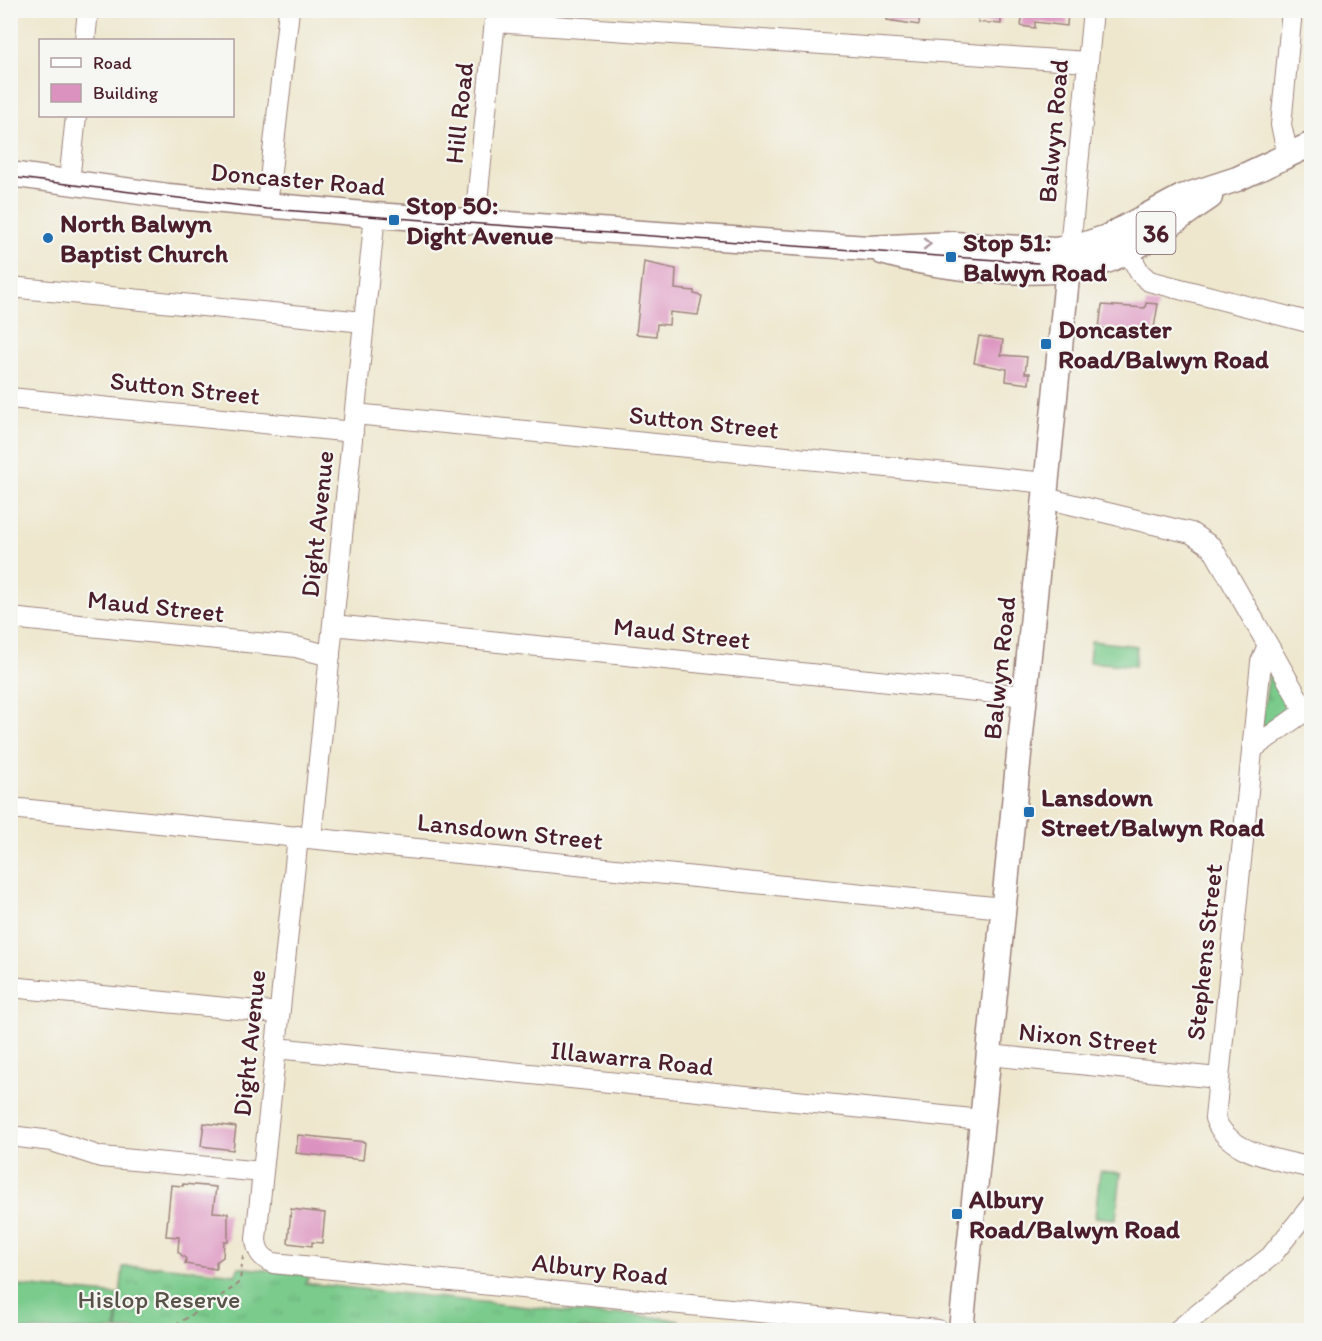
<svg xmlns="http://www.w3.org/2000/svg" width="1322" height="1341" font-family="Itim,sans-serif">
<defs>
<pattern id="grass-tufts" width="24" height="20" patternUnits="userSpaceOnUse" patternTransform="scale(1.5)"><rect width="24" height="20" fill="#7acb8c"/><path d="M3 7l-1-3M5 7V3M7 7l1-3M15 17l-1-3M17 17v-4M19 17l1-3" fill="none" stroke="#6bae79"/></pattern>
</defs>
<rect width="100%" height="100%" fill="#f6f6f2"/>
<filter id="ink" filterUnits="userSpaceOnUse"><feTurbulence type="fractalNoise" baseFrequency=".0167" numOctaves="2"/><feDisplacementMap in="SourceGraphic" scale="12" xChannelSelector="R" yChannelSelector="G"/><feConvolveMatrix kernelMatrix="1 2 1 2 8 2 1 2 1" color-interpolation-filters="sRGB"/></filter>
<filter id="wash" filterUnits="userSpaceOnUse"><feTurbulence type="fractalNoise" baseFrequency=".008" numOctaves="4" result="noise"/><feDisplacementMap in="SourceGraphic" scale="24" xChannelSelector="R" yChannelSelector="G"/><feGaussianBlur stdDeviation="1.35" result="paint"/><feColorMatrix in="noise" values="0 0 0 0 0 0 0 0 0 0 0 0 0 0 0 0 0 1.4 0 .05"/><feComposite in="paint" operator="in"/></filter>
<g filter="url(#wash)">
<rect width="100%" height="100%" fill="#eee7cd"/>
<path fill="url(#grass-tufts)" stroke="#62755c" stroke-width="1.5" d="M1270 669 1274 670 1294 708 1266 731 1261 727Z
M159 1266 236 1274 238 1267 311 1275 305 1283 610 1316 615 1313 679 1320 678 1330H117L123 1267Z"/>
<path fill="#7acb8c" stroke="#62755c" stroke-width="1.5" d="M1091 641 1137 646 1135 666 1089 662Z
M1100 1171 1121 1173 1116 1219 1095 1217Z
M10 1285 119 1295 116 1330H11Z"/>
<g id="blocks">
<path fill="#dc92bf" d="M887 10H920L919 25 887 20Z
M980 10H1001V24L978 22Z
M1023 10H1068L1067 26 1035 22V28L1021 26Z
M644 262 676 269 675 289 694 291V294L702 296 698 315 670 312 669 325 657 324 656 336 636 334Z
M1146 303 1158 304 1153 334 1099 328 1102 305 1145 308Z
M979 336 1003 340 1001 355 1027 357 1025 373H1030L1029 384 1006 381 1007 369 974 363Z
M204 1123 236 1127 233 1150 201 1146Z
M298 1135 365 1142 363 1160 296 1153Z
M183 1184 216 1187 213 1212 228 1213V1241H224L223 1257 216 1262V1269L185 1264 186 1259 178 1252 179 1237 166 1236 171 1185 183 1186Z
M291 1209 325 1213 322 1243 312 1242V1246L288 1243Z"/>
</g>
</g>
<g filter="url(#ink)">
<use href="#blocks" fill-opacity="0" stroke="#9c837c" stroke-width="1.5"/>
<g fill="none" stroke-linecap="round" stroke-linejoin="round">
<defs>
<path id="minor" d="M495 22 1088 62
M85 40 88 10
M1288 155 1281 125 1292 10
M69 182 76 116
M267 206 289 10
M475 222 496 10
M1070 248 1093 10
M1128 251 1140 273 1149 281 1312 323
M10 287 364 322
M10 398 353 432
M355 414 1047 483
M1045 498 1191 533 1212 547 1268 645 1261 662 1215 1118C1227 1154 1280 1160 1312 1168
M10 618 296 647 330 656
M333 625 1025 696
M1268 645 1305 711 1312 716
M1252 749 1305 711
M10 808 1003 908
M298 836 256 1239C257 1252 262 1258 273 1263L938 1330
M311 838 375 215
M10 987 279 1013
M276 1048 982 1120
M989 1055 1218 1078
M10 1136 52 1141 101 1157 263 1172
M1178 1330 1271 1256 1312 1205"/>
<path id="major" d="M10 174 168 196 375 215 868 248 953 244 1054 250 1080 246 1107 237 1182 197 1237 179 1312 144
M882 252C940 269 1053 282 1109 260 1145 246 1178 218 1210 197
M961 1330 1070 248"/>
</defs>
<use href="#minor" stroke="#9c837c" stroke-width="22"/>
<use href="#major" stroke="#9c837c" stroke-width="27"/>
<path stroke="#9c837c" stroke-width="2" stroke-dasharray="4.5 4.5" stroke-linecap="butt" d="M168 1330 236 1286 240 1280 243 1256"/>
<use href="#minor" stroke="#fff" stroke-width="20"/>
<use href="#major" stroke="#fff" stroke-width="24"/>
<path stroke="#4a1f2b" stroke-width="1.5" d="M10 177 267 209 1038 263"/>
</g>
<defs><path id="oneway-chevron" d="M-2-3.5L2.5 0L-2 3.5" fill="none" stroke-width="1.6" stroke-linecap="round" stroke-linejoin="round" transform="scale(1.5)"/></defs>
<use stroke="#ae9aa0" href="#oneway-chevron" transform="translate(927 244)"/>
</g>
<g fill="#1f6fb2" stroke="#f6f6f2" stroke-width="2">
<rect x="388" y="214" width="12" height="12" rx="3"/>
<circle cx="48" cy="238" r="6"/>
<rect x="945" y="251" width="12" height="12" rx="3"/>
<rect x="1040" y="338" width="12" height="12" rx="3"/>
<rect x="1023" y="806" width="12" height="12" rx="3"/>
<rect x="951" y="1208" width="12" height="12" rx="3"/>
</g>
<g text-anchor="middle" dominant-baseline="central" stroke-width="4.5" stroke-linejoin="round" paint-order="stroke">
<rect fill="#f6f6f2" stroke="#7e6067" stroke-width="1.5" x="1136.5" y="212" width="39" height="42" rx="4.5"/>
<g font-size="24" font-weight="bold" fill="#4a1f2b">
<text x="1156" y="233">36</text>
</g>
<g font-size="26" fill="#4a1f2b" stroke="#f6f6f2">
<text transform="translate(459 113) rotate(-84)">Hill Road</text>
<text transform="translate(1053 131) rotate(-85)">Balwyn Road</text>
<text transform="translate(298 179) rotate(5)">Doncaster Road</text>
<text transform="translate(185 388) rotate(6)">Sutton Street</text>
<text transform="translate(704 422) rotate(6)">Sutton Street</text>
<text transform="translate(317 524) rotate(-84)">Dight Avenue</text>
<text transform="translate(156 606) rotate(6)">Maud Street</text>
<text transform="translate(682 633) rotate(6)">Maud Street</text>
<text transform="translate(999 668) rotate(-84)">Balwyn Road</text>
<text transform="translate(510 831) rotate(6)">Lansdown Street</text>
<text transform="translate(1204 952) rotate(-84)">Stephens Street</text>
<text transform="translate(1088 1038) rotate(6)">Nixon Street</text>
<text transform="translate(249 1043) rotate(-84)">Dight Avenue</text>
<text transform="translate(632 1058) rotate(6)">Illawarra Road</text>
<text transform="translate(600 1269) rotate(6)">Albury Road</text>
</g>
<g font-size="26" font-weight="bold" fill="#4a1f2b" stroke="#f6f6f2" text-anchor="start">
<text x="406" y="205">Stop 50:<tspan x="406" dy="30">Dight Avenue</tspan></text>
<text x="60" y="223">North Balwyn<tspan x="60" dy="30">Baptist Church</tspan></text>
<text x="963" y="242">Stop 51:<tspan x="963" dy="30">Balwyn Road</tspan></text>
<text x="1058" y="329">Doncaster<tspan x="1058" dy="30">Road/Balwyn Road</tspan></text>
<text x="1041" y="797">Lansdown<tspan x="1041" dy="30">Street/Balwyn Road</tspan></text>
<text x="969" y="1199">Albury<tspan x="969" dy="30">Road/Balwyn Road</tspan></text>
</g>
<g font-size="26" fill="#585348" stroke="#f6f6f2">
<text x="159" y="1299">Hislop Reserve</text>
</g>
</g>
<rect width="1322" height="1341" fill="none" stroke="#f6f6f2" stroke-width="36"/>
<rect x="39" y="39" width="195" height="78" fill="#f6f6f2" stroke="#b1a0a2" stroke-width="1.5"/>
<rect x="51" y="58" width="30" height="9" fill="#ffffff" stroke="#b1a0a2" stroke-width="1.5"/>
<text x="93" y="69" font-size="18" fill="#4a1f2b">Road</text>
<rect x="51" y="84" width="30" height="18" fill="#dc92bf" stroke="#b1a0a2" stroke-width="1.5"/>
<text x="93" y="99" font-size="18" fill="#4a1f2b">Building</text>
</svg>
